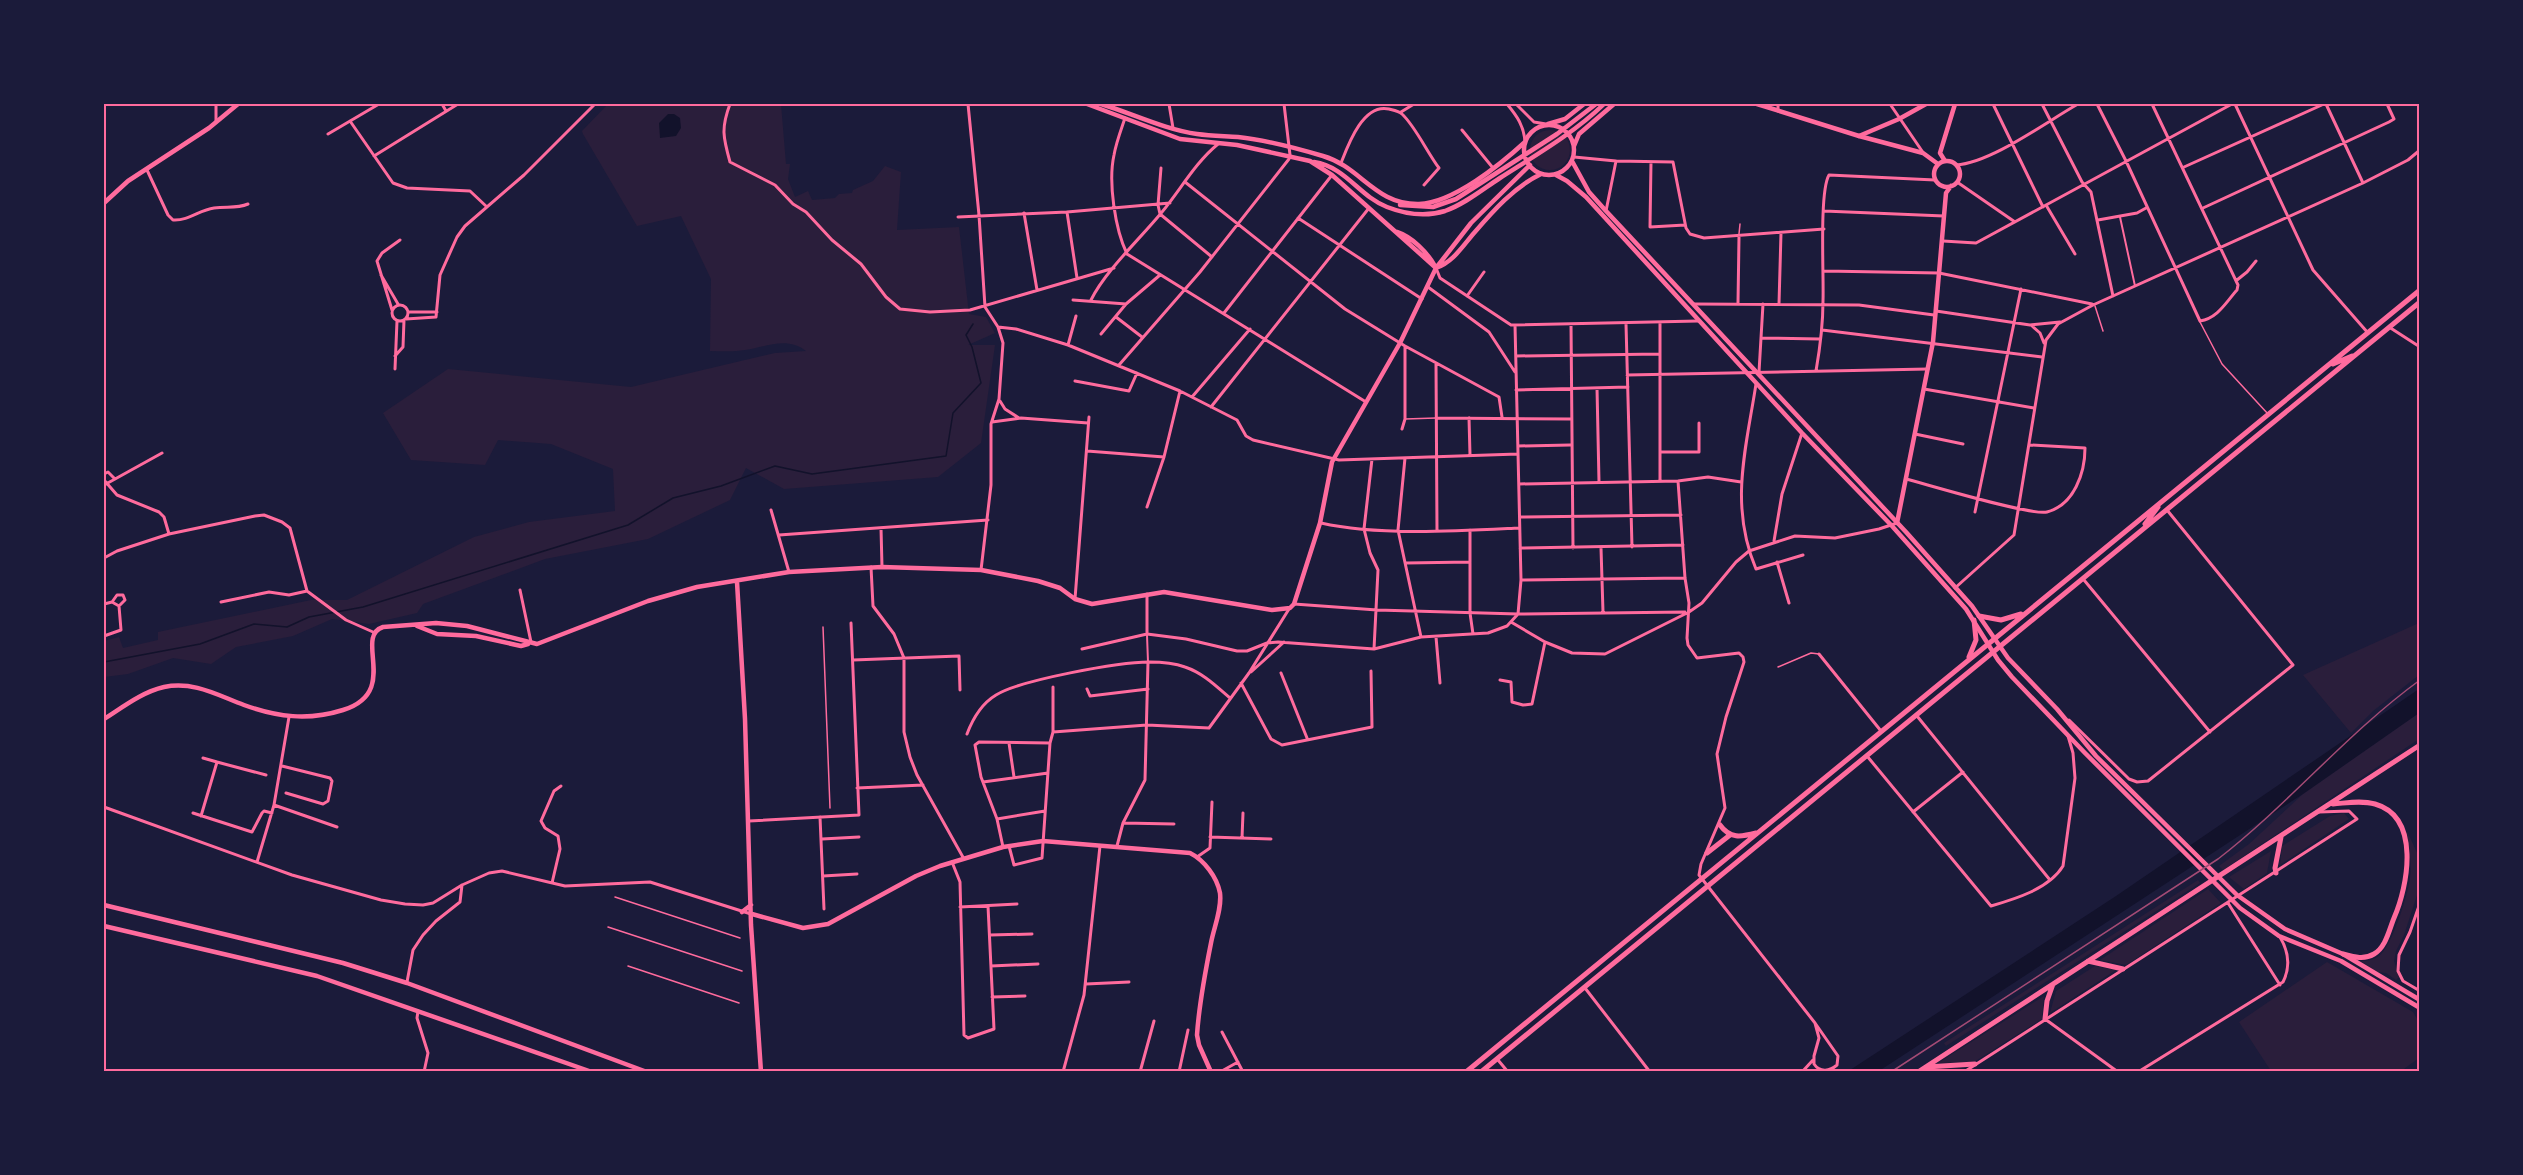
<svg xmlns="http://www.w3.org/2000/svg" width="2523" height="1175" font-family="'Fira Sans',sans-serif">
<rect width="100%" height="100%" fill="#1b1b3a"/>
<path fill="#2a1e3b" d="M608 104H781L786 164H790L788 179 795 197 808 191 812 200 835 198 839 194 852 193 853 190 873 181 885 166 901 172 897 230 959 227 969 314 986 317 995 333 968 345H995L981 443 938 477 784 489 746 468 730 500 648 539 545 559 423 604 417 613 369 624 332 619 293 636 236 647 211 664 173 658 128 674 104 677V641L119 637 123 648 158 640V632L311 600H347L474 537 529 522 615 511 613 469 551 444 498 440 485 465 411 460 383 413 448 369 631 387 775 353 806 351C787 336 766 347 745 350 734 352 722 351 710 351L711 279 681 216 637 226 583 134 582 131Z
M1530 150a20 20 0 1 1 40 0a20 20 0 1 1-40 0Z
M2419 623V675L2373 711 2351 733 2303 675Z
M2419 713V739L2223 870 2219 866 2249 844 2303 794Z
M2344 813 2349 819 2280 865 2282 846 2330 816Z
M2407 831 2419 857V889L2404 935 2396 951 2394 961 2399 977 2396 980 2386 973 2377 972 2361 961C2367 961 2373 960 2379 956 2392 946 2408 895 2410 878 2412 862 2409 847 2407 831Z
M2271 851 2267 873 2244 889 2229 877Z
M2198 880 2200 883 1946 1046 1944 1043Z
M2208 889 2221 903 2126 965 2100 960Z
M2327 962 2413 1012 2419 1022V1058L2401 1071H2271L2239 1022Z
M2095 966 2116 970 2050 1013 2056 991Z
M2044 996 2042 1019 1974 1062 1938 1063Z"/>
<path fill="#12122b" d="M668 114H674L680 118 681 128 676 136 660 138 659 123Z
M2419 689V713L2303 794 1879 1071 1847 1072 2116 896Z"/>
<g fill="none" stroke-linecap="round" stroke-linejoin="round">
<path stroke="#12122b" stroke-width="1.5" d="M104 662 200 644 254 624 287 627 309 617 363 607 628 525 673 498 721 486 775 466 812 474 946 456 953 413 981 383 972 347 966 335 973 324"/>
<path stroke="#ff6b9d" stroke-width="1.5" d="M1739 234 1740 224
M2095 306 2103 331
M2200 322 2222 364 2268 414
M1405 419 1436 418
M823 627 830 808
M1778 667 1811 653 1819 654
M615 897 740 938
M608 927 742 971
M628 966 739 1003"/>
<path stroke="#ff6b9d" stroke-width="2" d="M2120 217 2135 286
M1147 635 1148 662"/>
<path stroke="#ff6b9d" stroke-width="3" d="M216 104V121
M442 104 446 111
M730 104C721 128 723 137 730 162L775 185 793 204 806 212 832 240 861 264 886 297 900 309 930 312 970 310 1114 268
M968 104 979 215 985 307 998 327 1003 343 999 399 991 424V485L981 570
M1169 104 1173 128
M1507 104C1517 116 1524 126 1525 142
M1516 104 1534 122 1546 124
M1778 104V111
M1890 104 1922 151
M1993 104 2043 207
M2042 104 2082 182 2091 192 2113 296
M2097 104 2126 161 2200 321C2218 318 2226 302 2237 290L2238 285 2152 104
M2235 104 2313 270 2368 333
M2326 104 2363 183
M1401 112 1414 104
M1125 118C1121 130 1116 143 1114 155 1108 182 1115 229 1127 254
M350 121 393 183 407 188 470 191 487 207
M1462 130 1493 168
M328 134 379 104
M374 156 458 104
M1574 157 1616 161 1673 162 1686 228 1690 234 1704 238 1824 229
M1651 162 1650 227 1685 225
M1341 163C1348 145 1363 103 1389 109 1393 110 1399 111 1402 114 1415 126 1427 152 1439 168L1424 185
M1956 165C1991 163 2046 122 2078 104
M2184 167 2324 104
M1161 168 1158 205 1160 214 1212 257
M147 170 168 215 173 220C189 221 199 210 214 208 227 206 236 209 248 204
M1185 182 1345 309 1405 346 1499 397 1502 417
M1957 182 2015 222
M2046 205 2075 254
M2203 208 2389 122 2394 119 2387 104
M1606 211 1616 161
M1824 211 1944 216
M1067 212 1077 278
M1024 213 1037 290
M958 217 1067 212 1170 203
M1298 218 1422 299
M2098 220 2137 213 2146 208
M1943 241 1976 243 2232 104
M1127 254 1366 402
M1436 268 1440 278 1511 325 1698 321
M1824 271 1939 273 2092 304
M381 275 398 304
M2237 280 2247 272 2256 261
M1428 287 1489 332 1515 372
M1467 296 1484 272
M1073 300 1126 304
M1091 300C1106 270 1140 239 1162 212 1181 189 1195 163 1218 144
M1738 303 1739 237
M1693 304 1859 305 1934 315
M1779 304 1781 233
M392 313a8 8 0 1 1 16 0a8 8 0 1 1-16 0Z
M392 310 377 261 382 253 400 240
M1936 311 2030 325 2060 322
M409 312H437
M1224 313 1332 175
M1116 317 1142 337
M406 319 436 317 440 275 457 237 465 226 524 175 595 104
M1660 323V481
M1571 324 1573 548
M1626 324 1632 547
M2031 325 2040 333 2044 343
M998 327 1016 329 1068 345 1180 391 1237 420 1246 436 1253 440 1339 460 1518 454
M2389 327 2420 347
M1822 330 2042 357
M1101 334 1126 304 1160 275
M1762 338 1820 339
M1068 345 1076 316
M395 356 403 347 404 320
M1516 356 1659 354
M1436 364 1437 530
M1119 365 1200 272 1289 159 1290 155 1284 104
M395 369 397 321
M1816 371C1820 348 1823 324 1823 301 1824 277 1819 192 1829 175L1935 180
M1759 372 1763 304
M1627 375 1928 369
M1075 381 1129 391 1137 373
M1756 384C1746 449 1729 505 1756 569L1803 555
M1597 388 1599 482
M1924 389 2034 408
M1516 390 1628 387
M1192 397 1250 329
M1000 401 1005 409 1019 418
M1211 407 1369 208
M1436 418 1571 419
M1469 418 1470 455
M992 422 1021 418 1088 423
M1402 429 1405 419V346
M1915 434 1963 444
M1518 446 1570 445
M1087 451 1164 457
M1661 452H1699V423
M1405 458 1398 530 1421 637
M1372 459 1364 529 1370 553 1378 570 1374 649
M104 474 108 472 115 479
M1906 479C1929 485 2031 516 2047 512 2074 505 2085 473 2085 448L2030 445
M104 480 117 495 159 512 164 517 169 534
M1678 481 1685 578 1689 603 1687 638 1688 645 1697 658 1739 653 1743 657 1744 662 1726 717 1717 754 1725 808 1701 864 1699 875 1815 1023
M106 484 162 453
M1519 484 1678 481 1708 477 1741 482
M1147 507 1164 457 1180 391
M771 510 789 572
M1975 512 2021 289
M1520 517 1681 515
M1321 523C1379 536 1458 531 1519 528
M881 528 882 567
M1470 530V613L1473 634
M779 535 988 520
M1774 541 1782 494 1802 433
M1520 548 1683 545
M1601 548 1603 612
M104 558 117 551 169 534 255 516 264 515 282 522 290 528 307 591 346 620 373 632
M1777 562 1789 603
M1406 563 1470 562
M871 567 873 606 894 634 904 658V732L910 757 917 775 964 859
M1521 580 1684 578
M2084 580 2210 732
M1955 588 2014 535 2046 340 2058 324 2093 305 2363 183 2408 160 2420 150
M520 590 531 642
M1075 599 1089 417
M112 602 117 595H123L125 600 119 606
M221 602 269 592 289 595 307 591
M104 604 112 602
M1294 604 1377 610 1518 614 1685 612
M1511 622 1545 642 1572 653 1605 654 1689 612 1702 603 1736 562 1749 551 1795 536 1835 538 1879 529 1897 523
M1147 634V594
M104 636 121 630 119 606 112 602
M1436 637 1440 683
M1082 649 1147 634 1186 639 1237 651H1247L1267 643 1278 642 1374 649 1421 637 1488 633 1507 626 1518 614 1521 580 1515 325
M1819 654 1881 731
M853 660 959 656 960 690
M1251 672 1284 642
M1281 673 1307 738
M1500 680 1511 682 1512 702 1523 705 1532 704 1545 642
M1241 683 1271 739 1282 745 1372 727 1371 671
M1053 687V732
M1087 689 1090 696 1148 689
M1917 716 2050 880
M2069 720 2129 779 2137 782 2148 781 2293 665 2167 510
M967 734C973 718 981 704 996 695 1020 680 1119 662 1149 662 1160 662 1174 663 1185 667 1203 673 1216 686 1230 698
M1009 743 1014 777
M1867 756 1991 906C2015 899 2049 889 2063 866L2075 778 2073 753 2068 736
M203 758 217 762
M282 766 330 778 332 781 328 801 323 804 286 793
M983 782 1048 773
M857 788 923 785
M274 805 337 827
M104 807 292 875 381 900 405 904 423 905 433 903 462 885 489 873 502 871 565 886 650 882 751 914
M1913 812 1963 772
M193 813 252 832 262 813 264 811 272 813
M201 816 217 762 266 775
M820 817 824 909
M997 819 1045 811
M749 821 859 815 851 623
M1123 823 1174 824
M1210 837 1271 839
M1242 838 1243 813
M822 839 859 837
M1009 846 1014 865 1042 858 1050 743 1053 732 1147 725 1209 728 1249 673 1289 609
M1117 846 1123 823 1145 780 1148 662
M1003 847 997 819 981 777 975 745 979 742 1050 743
M1197 857 1210 848 1212 802
M257 862 274 805 289 717
M952 862 960 882 964 1035 968 1038 994 1029 988 906
M823 876 857 874
M552 883 560 849 558 836 545 828 541 821 554 791 561 786
M2228 903 2280 985
M2420 903 2410 932 2399 955 2398 971 2403 981 2420 991
M960 907 1017 904
M990 935 1032 934
M991 966 1038 964
M407 982 413 950 423 935 436 921 460 902 462 885
M1086 984 1129 982
M1585 988 1650 1072
M992 997 1025 996
M418 1011 417 1018 428 1053 424 1072
M2045 1019 2118 1072
M1815 1023 1838 1056 1837 1065C1830 1071 1820 1073 1814 1064V1056L1819 1038Z
M1222 1032 1243 1072
M1498 1060 1508 1072
M1063 1072 1084 995 1100 846
M1140 1072 1154 1021
M1179 1072 1188 1030
M1220 1072 1238 1062
M1802 1072 1813 1060
M1964 1072 2357 819 2349 811 2319 812
M2138 1072 2283 982C2291 966 2289 952 2280 937"/>
<path stroke="#ff6b9d" stroke-width="4.5" d="M1859 136 1923 153 1938 164
M1934 174a13 13 0 1 1 26 0a13 13 0 1 1-26 0Z
M1945 161 1940 153 1955 104
M104 203 128 181 209 128 238 104
M1897 523 1933 342 1946 193 1951 186
M737 582 745 719 751 925 761 1072
M417 626 437 634 476 636 521 646 528 644
M104 719C123 707 142 692 164 687 194 681 217 695 244 705 277 717 308 721 343 710 401 692 353 637 383 627L436 623 467 626 537 644 648 601 697 587 789 572 882 567 981 570 1038 581 1060 588 1075 599 1092 604 1164 592 1272 610 1290 608 1294 604 1320 523 1332 462 1400 343 1436 268
M104 905 343 963 407 983 647 1072
M742 912 751 905
M752 914 803 928 828 924 916 876 940 866 1003 847 1043 841 1190 853C1204 860 1217 877 1220 893 1222 909 1214 927 1211 943 1205 973 1199 1004 1197 1035L1199 1045 1211 1072
M104 926 317 976 592 1072"/>
<path stroke="#ff6b9d" stroke-width="4.5" d="M1087 104 1180 139 1237 145 1310 161 1332 175 1436 268
M1101 104C1131 113 1166 130 1197 134 1211 136 1225 136 1238 137 1267 140 1296 148 1323 156 1361 167 1375 205 1419 204 1453 203 1501 164 1525 142
M1757 104 1859 136 1899 119 1926 104
M1548 124 1565 119 1584 104
M1524 150a25 25 0 1 1 50 0a25 25 0 1 1-50 0Z
M1574 146 1579 134 1614 104
M1572 161 1589 192 1606 211 1906 532 1972 606 2008 658 2057 709 2096 756 2237 895 2285 929 2343 954 2420 1000
M1314 162C1346 167 1359 196 1387 207 1405 214 1426 217 1445 211 1465 204 1483 189 1500 178 1536 155 1574 133 1604 104
M1556 175 1567 181 1586 197 1802 433 1892 526 1966 609 1998 660 2012 677 2085 753 2240 908 2279 936 2341 961 2420 1008
M1400 205 1433 207 1456 199 1557 134 1596 104
M1397 232C1412 237 1427 252 1435 266
M1436 268C1453 262 1462 247 1474 233 1493 211 1514 187 1541 174
M1436 268 1471 223 1530 165"/>
<path stroke="#ff6b9d" stroke-width="5" d="M2333 364 2352 356
M2145 524 2158 507
M1979 616 2001 620 2021 614
M1969 657 1976 640 1974 620
M2333 804C2347 803 2361 800 2375 804 2421 817 2408 886 2394 918 2389 930 2386 947 2374 954 2364 960 2354 957 2343 954
M1720 825C1730 839 1741 837 1756 833
M1707 853 1730 835
M2276 873 2275 868 2281 837
M2088 961 2123 969
M2045 1019 2047 1001 2053 984
M1926 1067 1975 1064
M1466 1072 2420 290
M1481 1072 2420 302
M1918 1072 2420 745"/>
<path stroke="#a44b75" stroke-width="1.5" d="M1891 1072 2218 859C2289 804 2347 733 2420 680"/>
</g>
<rect width="2523" height="1175" fill="none" stroke="#1b1b3a" stroke-width="210"/>
<rect x="105" y="105" width="2313" height="965" fill="none" stroke="#ff6b9d" stroke-width="2"/>
</svg>
